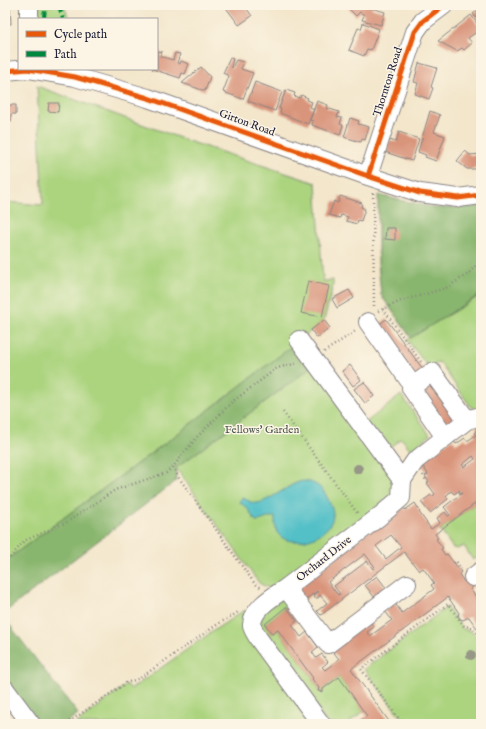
<svg xmlns="http://www.w3.org/2000/svg" width="486" height="729" font-family="'IM FELL English',serif">
<rect width="100%" height="100%" fill="#fcf5e5"/>
<filter id="ink" filterUnits="userSpaceOnUse"><feTurbulence type="fractalNoise" baseFrequency=".025" numOctaves="2"/><feDisplacementMap in="SourceGraphic" scale="8" xChannelSelector="R" yChannelSelector="G"/><feConvolveMatrix kernelMatrix="1 2 1 2 8 2 1 2 1" color-interpolation-filters="sRGB"/></filter>
<filter id="wash" filterUnits="userSpaceOnUse"><feTurbulence type="fractalNoise" baseFrequency=".012" numOctaves="4" result="noise"/><feDisplacementMap in="SourceGraphic" scale="16" xChannelSelector="R" yChannelSelector="G"/><feGaussianBlur stdDeviation="0.9" result="paint"/><feColorMatrix in="noise" values="0 0 0 0 0 0 0 0 0 0 0 0 0 0 0 0 0 1.4 0 .05"/><feComposite in="paint" operator="in"/></filter>
<g filter="url(#wash)">
<rect width="100%" height="100%" fill="#f3e6cb"/>
<path fill="#acd47f" stroke="#677b5d" d="M39 5H64L69 19H39Z
M37 86 191 142 316 183 323 281 333 280V286L324 320 296 343 176 435 5 561V202L43 205Z
M481 295V411H477L471 407 439 362 429 368 407 340Z
M313 366 395 479 393 494 272 590 259 583 176 468Z
M401 395 430 435 411 450 401 438 386 451 365 423Z
M481 499V555L473 560 464 546 457 549 453 548 440 530Z
M286 599 291 603 265 624 272 634 278 630 313 678 312 679 319 688 318 691 323 692V689L339 677 364 711 347 724H328L259 628 264 610 279 600Z
M447 607 463 629 471 631 481 642V724H406L364 669Z
M243 611H250L314 724H76L127 684 131 689 216 629Z"/>
<path fill="#89b66e" stroke="#566c54" d="M378 195 436 208 474 207 481 205V294L411 338 381 295 378 263Z
M296 343 313 366 176 468V481L5 612V561L176 435Z
M5 619 78 714 68 721 69 724H37L5 681Z"/>
<path fill="#52c0c7" stroke="#3a7181" d="M303 481C315 482 322 487 327 497 330 503 333 509 333 515 332 538 287 551 277 532 275 528 275 521 275 517 268 516 264 521 256 521 249 513 250 508 240 503V500L242 498C246 499 250 502 254 503 266 505 289 483 303 481Z"/>
<g id="blocks">
<path fill="#d9947b" fill-rule="evenodd" d="M224 5H244L252 16 239 25Z
M345 5H374L371 8 385 12 381 25 362 20 364 15 360 12 356 16Z
M5 7H10L11 24H5Z
M481 7V24L473 14Z
M471 15 481 29 468 38 472 43 464 50 462 48 457 51 438 41Z
M363 23 379 29 371 50 367 49 364 56 349 50 358 28 361 29Z
M157 51 162 52 160 56 173 60 175 53 180 54 177 63 180 64 181 61 189 64 185 74 182 73 180 78 152 69H157Z
M230 58 233 59 231 67 232 68 236 60 244 62 241 69 253 73 243 99 223 92 229 76 223 73Z
M419 63 437 68 431 87 433 88 429 99 415 94 418 83 414 82Z
M201 67 210 77 205 91 182 83Z
M255 82 282 92 275 111 248 101Z
M286 90 295 93 294 96 300 98 301 95 308 98 307 100 312 102 310 107 314 109 308 124 280 113 281 109 279 108Z
M317 101 328 105 327 108 339 112 337 117 342 118 340 124 343 125 340 135 312 125 313 121 310 120Z
M49 103H59L58 112 48 111Z
M5 105H16V114H11V121H5Z
M430 111 440 115 434 132 445 136 436 161 425 157 426 155 418 152Z
M350 118 359 121 358 124 369 127 365 140 362 139 361 142 344 137Z
M399 132 419 139 412 161 385 152 390 140 396 142Z
M465 151 470 155 481 154V169H467L457 161Z
M340 196 362 203 361 207 365 209 361 221 358 220 357 224 346 221 348 217 345 216 341 215 340 218 329 215 334 201 338 203Z
M386 228H395V240L385 239Z
M308 281 329 286 322 317 301 313Z
M349 290 354 298 337 308 332 299Z
M386 319 425 372 415 379 377 326Z
M324 320 330 328 317 338 311 330Z
M350 365 361 380 353 386 342 371Z
M432 378 461 417 446 428 416 388Z
M364 382 374 396 365 403 354 389Z
M481 424V499L435 534 438 538 436 539 443 548 441 549 445 555 447 554 450 558 461 572 459 574 464 582 467 580 473 587 470 589 479 601 481 600V634L469 617 463 620 460 619 458 616 459 613 448 597 351 669 391 724H356L367 716 339 677 323 689V692L318 691 319 688 312 679 313 678 278 630 272 634 265 624 286 607 297 621 292 625 301 637 307 632 318 647 312 652 316 658 322 654 328 662 322 667 325 670 339 659 331 649 369 621 374 627 367 632 370 636 392 620 384 610 394 602 402 613 434 589 431 585 434 583 423 568 419 571 404 552 321 615 317 611 327 603 320 595 318 598H314L313 595 318 592 317 591 301 603 293 592 401 505 405 510 415 503 420 511 419 512 431 529 440 523 437 518 445 512 448 516 450 515 444 507 462 493 460 494 459 492 460 490 454 494 451 491 446 496 448 499 430 513 421 502 431 495 432 497 435 494 427 483 429 482 425 476 428 474 420 462 452 439 456 444 465 438 467 441 476 435 474 433 477 430 476 427ZM473 456 475 459 464 467 462 465ZM391 535 401 547 386 559 376 546ZM365 554 375 567 373 569 367 561 334 586 340 594 338 595 328 582Z
M377 576 390 593 378 602 365 585Z"/>
</g>
</g>
<g filter="url(#ink)">
<use href="#blocks" fill-opacity="0" stroke="#8a8483" stroke-width="1"/>
<g fill="none" stroke-linecap="round" stroke-linejoin="round">
<defs>
<path id="minor" d="M29 19V5
M5 71 28 69 75 77 148 98 368 176 420 193 458 198 481 195
M368 176 415 32 423 21 444 5
M368 322 413 386 432 372 467 420
M299 340 402 480
M413 386 411 388 445 437
M473 577 481 571
M286 588 328 644 407 584
M5 689 31 724
M321 724 258 638C256 634 253 630 252 626 251 609 274 596 286 588L380 516 401 498 402 480 415 461 467 420 481 416"/>
</defs>
<use href="#minor" stroke="#8a8483" stroke-width="20"/>
<path stroke="#8a8483" stroke-width="2.5" stroke-dasharray="1 3" stroke-linecap="butt" d="M373 193 374 308
M383 309 421 362
M378 311 401 301 446 288 468 274 481 260
M324 352 357 330
M283 412 358 514
M173 467 179 478 255 584 262 588
M423 475 427 482
M454 563 456 561 461 569
M5 564 24 541 67 522 115 490 166 473 173 467 196 438 232 402 277 368 298 363
M66 724 126 683 140 678 218 624 240 611
M403 724 361 669 448 604 464 626 472 627 481 637"/>
<use href="#minor" stroke="#fff" stroke-width="18"/>
<path stroke="#00873e" stroke-width="4" stroke-dasharray="8 4" stroke-linecap="butt" d="M59 5 63 19
M44 19 45 5"/>
<defs>
<path id="cycleway" d="M5 71 28 69 75 77 148 98 368 176 420 193 458 198 481 195
M368 176 415 32 423 21 444 5"/>
</defs>
<use href="#cycleway" stroke="#fcf5e5" stroke-width="8"/>
<use href="#cycleway" stroke="#e8590c" stroke-width="5"/>
</g>
<g fill="#979787">
<circle cx="358" cy="469" r="5"/>
<circle cx="471" cy="655" r="5"/>
</g>
</g>
<g text-anchor="middle" dominant-baseline="central" stroke-width="3" stroke-linejoin="round" paint-order="stroke">
<g font-size="11" fill="#22223b" stroke="#fcf5e5">
<text transform="translate(388 82) rotate(-72)">Thornton Road</text>
<text transform="translate(247 123) rotate(20)">Girton Road</text>
<text transform="translate(324 559) rotate(-38)">Orchard Drive</text>
</g>
<g font-size="11" fill="#4b574f" stroke="#fcf5e5">
<text x="262" y="430">Fellows' Garden</text>
</g>
</g>
<rect width="486" height="729" fill="none" stroke="#fcf5e5" stroke-width="20"/>
<rect x="18" y="18" width="140" height="52" fill="#fcf5e5" stroke="#a5a1a1"/>
<rect x="26" y="31" width="20" height="6" fill="#e8590c" stroke="#a5a1a1"/>
<text x="54" y="38" font-size="12" fill="#22223b">Cycle path</text>
<rect x="26" y="51" width="20" height="6" fill="#00873e" stroke="#a5a1a1"/>
<text x="54" y="58" font-size="12" fill="#22223b">Path</text>
</svg>
